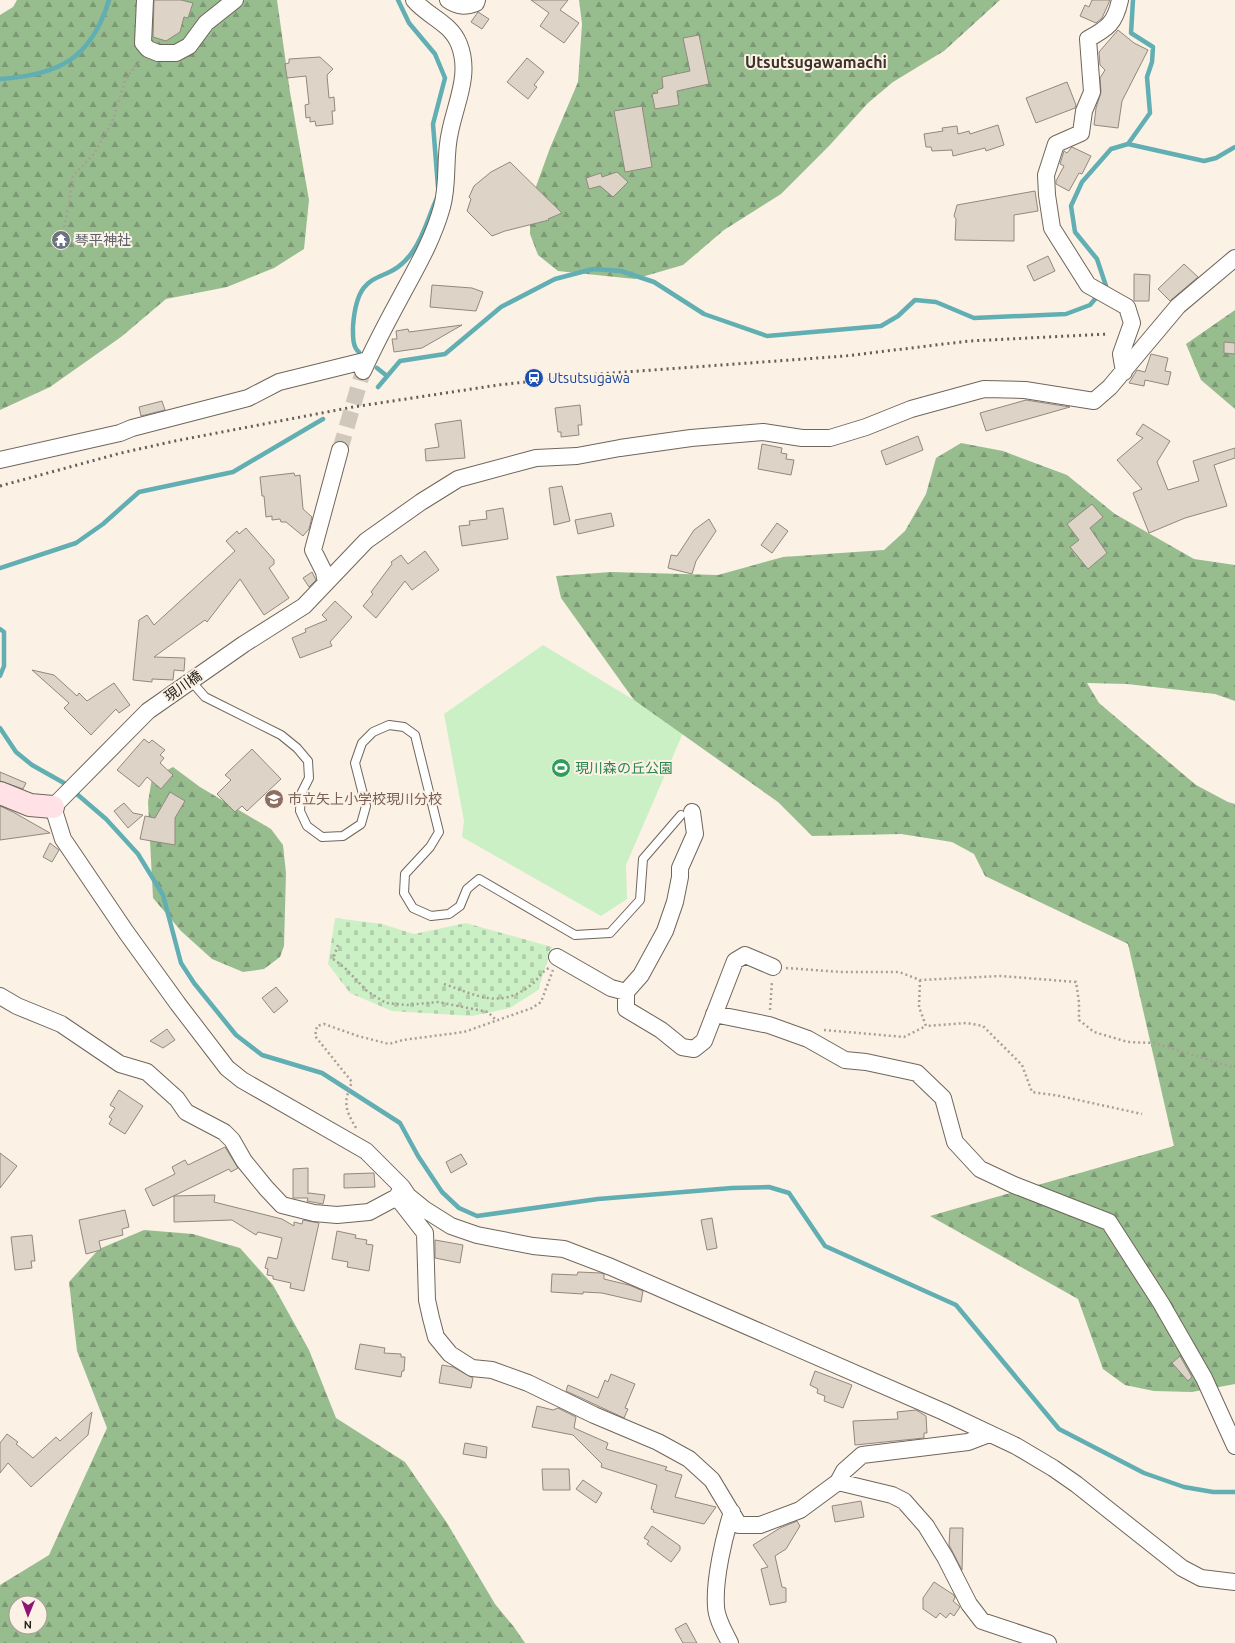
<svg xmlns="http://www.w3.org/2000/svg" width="1235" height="1643" font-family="Ubuntu,'Noto Sans JP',sans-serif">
<defs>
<pattern id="forest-firs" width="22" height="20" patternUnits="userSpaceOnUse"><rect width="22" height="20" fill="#97bd8f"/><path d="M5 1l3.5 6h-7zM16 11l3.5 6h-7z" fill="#7b9974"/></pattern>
<pattern id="cemetery-stones" width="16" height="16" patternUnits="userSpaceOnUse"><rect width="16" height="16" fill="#ccf0c5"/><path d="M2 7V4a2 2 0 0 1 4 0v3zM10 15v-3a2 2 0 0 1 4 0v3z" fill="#afcea9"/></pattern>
</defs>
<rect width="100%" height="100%" fill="#fcf1e5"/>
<path fill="#ccf0c5" d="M543 645 634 700 683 733 626 865 627 899 601 916 462 837 464 821 444 714Z"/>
<path fill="url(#forest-firs)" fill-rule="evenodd" d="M17 0H277L290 92 309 200 304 249 274 268 227 287 166 299 121 337 50 387 0 410V15L13 7Z
M579 0H1000L944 51 893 82 868 103 829 146 781 194 724 230 683 265 635 279 558 271 538 255 530 234V203L550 148 578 82 582 24Z
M1235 310V409L1201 380 1186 344Z
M961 443 1003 451 1067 475 1115 514 1194 559 1235 565V701L1215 694 1127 684 1087 683 1099 703 1196 785 1228 802 1235 804V1384L1192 1392 1154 1391 1125 1385 1103 1369 1078 1299 930 1216 1174 1146 1128 944 985 876 974 854 952 842 901 834 812 836 778 802 634 700 561 598 556 576 611 572 718 575 783 557 884 550 905 531 926 494 936 458Z
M173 767 200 787 271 829 283 845 286 873 284 946 280 957 264 969 243 972 212 959 181 931 153 898 148 802 152 778Z
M144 1230 193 1234 240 1248 273 1285 309 1350 336 1418 405 1462 447 1523 495 1604 514 1627 525 1643H0V1585L49 1555 107 1428 77 1351 69 1282 99 1249ZM16 1603H40V1627H16Z"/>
<path fill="url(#cemetery-stones)" d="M335 918 382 924 414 934 466 923 552 947 538 990 510 1008 472 1016 392 1011 350 993 328 964Z"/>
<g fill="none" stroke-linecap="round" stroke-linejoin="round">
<path stroke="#61aeb3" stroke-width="4.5" d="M398 0 409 23 435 54 445 78 433 124 438 187
M0 79C59 75 91 59 109 0
M1128 144 1150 113 1147 77 1152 62 1153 47 1131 33 1133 0
M359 352C352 347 353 334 353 326 358 261 388 289 413 251 424 236 429 215 437 198
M377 368 387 376
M378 387 400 361 445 354 501 307 555 279 593 269 621 271 654 282 704 314 767 336 881 326 898 316 915 300 936 302 974 318 1066 314 1090 305 1106 286 1097 259 1075 232 1071 206 1082 182 1111 149 1128 144 1204 161 1216 158 1235 147
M0 568 76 543 103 524 139 492 233 472 323 419
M0 629 4 632V666L0 676
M0 728 16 752 32 765 64 783 106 819 138 854 163 895 181 963 194 983 236 1035 262 1055 322 1073 400 1123 418 1156 442 1192 459 1208 477 1216 598 1199 732 1188 769 1187 789 1193 825 1246 956 1305 1059 1429 1144 1473 1184 1487 1213 1492H1235"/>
</g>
<path fill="#ded3c7" stroke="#92887d" d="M154 0H181L193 3 188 18 184 17 180 32 166 41 153 37Z
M531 0H568L560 10 579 23 564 43 540 26 549 13Z
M1092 0H1110L1102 18 1096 23 1080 16 1085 5 1089 7Z
M478 12 489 19 482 29 471 22Z
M1118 30 1134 43 1148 50 1122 101 1118 128 1094 125 1096 108 1101 92 1100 78 1105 70 1100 65 1099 52Z
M699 35 709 84 677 91 679 105 655 109 652 94 658 93 657 90 663 88 662 77 690 71 683 38Z
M320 57 333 69 327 75 329 98 334 97 335 111H332L333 124 316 126 315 121 310 122V117L306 118 305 105 309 104 306 76 287 78 285 64 289 63V59Z
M527 58 544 72 534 85 537 87 528 99 507 82Z
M1067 82 1076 105 1075 108 1036 123 1026 98Z
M642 106 652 167 625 172 614 111Z
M998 125 1004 145 986 151 985 148 953 156 952 150 932 151 931 147H926L924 134 943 131 942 128 957 126 958 134 969 131 970 134Z
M1072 147 1091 156 1082 174 1079 173 1069 191 1056 184V181L1064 166 1060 164 1064 151 1067 153Z
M510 162 562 213 548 219 549 220 505 231 492 236 467 211 471 199 469 197 474 186 491 172Z
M617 172 628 182 613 197 600 186 589 189 586 178 601 173 602 177Z
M1035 191 1038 211 1014 215V241L955 240 956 219 954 216 957 205Z
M1048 256 1055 271 1034 281 1027 266Z
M1184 264 1198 277 1170 301 1158 289Z
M1134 274 1150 275 1149 301H1134Z
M432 285 472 288 483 292 476 311 430 307Z
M462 325 422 348 394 352 392 339H397L396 331 408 329 409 332Z
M1224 342 1235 343V354L1224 353Z
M1151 354 1168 358 1165 371 1171 372 1168 385 1145 380 1144 386 1129 383 1137 370 1145 372Z
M1026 400 1070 407 986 431 980 413Z
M162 401 165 410 141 416 139 407Z
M580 405 582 425H578L579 435 561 437V432H558L555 408Z
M461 420 465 458 426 461 425 449 439 447 435 424Z
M1143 424 1170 441 1157 462 1168 490 1199 481 1193 461 1235 448V458L1214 465 1227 506 1185 518 1149 533 1133 493 1142 489 1117 460 1143 438 1136 434Z
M918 436 923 450 886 465 881 451Z
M762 444 782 448 781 453 787 454 786 459 794 460 791 475 758 469Z
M294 473 295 476 300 475 303 509 312 517 309 529 303 536 286 522H281L280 519 272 520V516L266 517 264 496H262L260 477Z
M562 486 570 521 554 525 549 488Z
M1092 504 1103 517 1090 528 1107 553 1088 569 1070 547 1079 540 1067 524Z
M503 508 508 539 462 546 459 526 470 525 469 521 487 519 486 511Z
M611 513 614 526 578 534 575 520Z
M709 519 716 531 696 561 692 574 668 568 671 555 677 556 694 530Z
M777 523 788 531 772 553 761 545Z
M246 528 274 560V564L269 568 289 598 264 615 240 579 207 622 205 620 154 657 185 658 184 671 174 670 173 680 152 679V682L133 680 139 620 147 615 154 625 235 551 226 541 237 531 239 534Z
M425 551 439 570 412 590 405 581 376 618 363 606 373 594 371 592 392 564 391 562 401 555 408 564Z
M312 572 316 580 309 587 303 578Z
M335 601 352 617 330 642 332 646 300 658 292 638 306 632 305 629 327 620 322 615Z
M32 670 54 675 77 696 79 693 87 701 114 683 130 705 119 713 116 709 91 735 64 708 69 703Z
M144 739 149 743 152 740 165 750 160 755 164 758 160 763 173 775 161 789 147 777 139 787 117 770Z
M252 749 281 779 247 811 242 806 235 812 217 794 231 780 225 775Z
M0 772 26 783 23 789 0 781Z
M170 792 185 801 175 818V845L140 839 145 816 155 818Z
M124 803 133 813 143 815 128 828 114 811Z
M0 806 13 812 50 833 0 840Z
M50 843 59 850 52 862 43 857Z
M276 987 288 1001 274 1013 262 998Z
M167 1029 175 1040 163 1048 150 1041Z
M119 1090 143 1106 125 1134 109 1124 112 1119 109 1117 115 1108 110 1105Z
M225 1147 238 1168 231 1172 229 1169 153 1206 145 1189 175 1174 172 1167 185 1160 188 1165Z
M0 1153 17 1166 0 1188Z
M461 1154 467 1164 451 1173 446 1162Z
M308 1168V1194L309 1193 325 1195 323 1204 307 1201 308 1198H293V1169Z
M374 1173 375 1187 344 1188V1174Z
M215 1195 214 1202 282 1219 294 1226V1222L302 1224 303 1220 319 1223 304 1291 290 1288 291 1283 273 1279V1276L267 1275 268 1269 265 1268 268 1257 277 1259 282 1238 258 1232 256 1235 232 1220 174 1222V1196Z
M125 1210 129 1227 122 1229 123 1235 99 1241 101 1250 86 1254 79 1220Z
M712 1218 717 1248 707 1250 701 1220Z
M337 1231 356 1235 355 1238 367 1240 366 1244 373 1245 369 1271 347 1267 348 1262 332 1259Z
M32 1235 35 1261H31L32 1268 15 1270 11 1237Z
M435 1240 463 1245 460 1263 435 1258Z
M578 1272 601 1273 604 1274V1279L629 1285 643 1291 641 1302 602 1293 583 1292V1294L551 1292 552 1274 577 1275Z
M360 1344 385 1348 384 1353 401 1354V1357H405L404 1371H402L401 1377 355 1369Z
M1180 1356 1192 1377 1188 1381 1172 1363Z
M442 1365 453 1367 473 1378 471 1388 439 1383Z
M815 1371 852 1385 843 1408 824 1401 825 1396 817 1393 818 1389 810 1385Z
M611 1374 635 1384 625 1408 628 1409 624 1418 566 1391 568 1385 598 1398 605 1380 608 1382Z
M537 1406 553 1410 558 1408 576 1417 574 1428 608 1443 606 1449 667 1467 665 1470 682 1475 675 1497 716 1507 704 1524 653 1512 654 1510 651 1509 657 1485 601 1467 602 1464 573 1435 532 1427Z
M916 1410 926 1416 927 1433H924V1438L855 1445 853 1421 898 1419 897 1412Z
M92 1412 88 1435 31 1487 8 1463 0 1473V1443L7 1434 18 1442 16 1444 33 1458 56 1437 60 1441Z
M465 1443 487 1447 486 1458 463 1454Z
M542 1469H569L570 1490H543Z
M583 1480 602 1493 596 1503 576 1489Z
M861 1501 864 1517 835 1522 832 1506Z
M797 1521 800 1526 786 1549 775 1556 782 1587 786 1588V1602L770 1605 761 1569 768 1567 753 1545 780 1528Z
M652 1526 680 1546V1550L671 1562 647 1544 649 1541 644 1538Z
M950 1528H963L962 1570 949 1545Z
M934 1582 954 1595 955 1598 953 1601 960 1607 954 1616 950 1613 946 1618 940 1613 936 1618 923 1609V1598Z
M686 1623 697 1643H683L675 1629Z"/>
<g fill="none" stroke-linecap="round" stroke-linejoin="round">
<path stroke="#d1c8bd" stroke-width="16" stroke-dasharray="16 8" stroke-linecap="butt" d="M340 450 363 371"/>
<defs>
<path id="lane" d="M191 681 205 697 281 735 297 748 308 761 309 778 301 794 300 811 307 826 322 837 343 836 361 824 366 806 355 763 362 743 373 732 389 725 404 727 415 735 439 832 430 847 405 874 404 893 413 908 431 916 449 914 460 906 467 889 479 879 575 935 610 933 640 900 643 859 681 815"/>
<path id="street" d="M145 0 143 43 148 49 158 53H176L189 46 206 23 235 0
M448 0C458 7 465 7 476 3L477 0
M1120 0C1115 23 1108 28 1088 39L1092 92 1084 111 1081 133 1056 144 1046 175 1047 195 1052 228 1088 285 1127 307 1132 323 1121 354 1124 372
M1235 258 1178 306 1110 387 1094 401 1025 390 984 389 911 409 866 427 830 438H802L763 432 691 438 620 448 577 456 536 458 458 479 421 502 366 541 304 606 244 644 148 711 53 807 63 839 126 932 178 1004 227 1068 242 1080 366 1151 402 1187 408 1196 424 1209 451 1226 477 1235 533 1246 564 1249 611 1267 944 1412 1016 1446 1053 1468 1076 1484 1182 1568 1201 1578 1235 1582
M363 371C374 347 386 324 399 300 415 270 433 240 442 207 449 182 444 157 450 132 456 102 471 74 459 44 450 22 428 17 414 0
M0 460 120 433 132 428 248 398 279 382 368 360
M326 583 324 572 313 550 340 450
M692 812 695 834 680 868V877L675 902 665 931 641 975 626 992V1009L661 1030 682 1047 694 1049 704 1041 735 961 745 955 773 967
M557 957 611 988 626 992
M0 996 17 1006 61 1024 120 1064 147 1072 177 1099 186 1112 224 1132 232 1140 244 1161 266 1188 282 1205 314 1213 337 1215 369 1212 397 1197 402 1187
M714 1014 769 1025 808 1039 845 1060 866 1062 917 1073 943 1098 955 1142 980 1169 1014 1185 1109 1222 1161 1303 1204 1378 1235 1446
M408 1196 400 1201 425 1233 427 1300 431 1318 436 1337 450 1354 472 1368 492 1370 528 1383 594 1415 658 1442 689 1459 712 1480 739 1525H760L800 1510 838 1482 844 1471 862 1455 968 1442 989 1434
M838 1482 892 1495 904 1501 926 1526 945 1557 969 1604 982 1621 1048 1643
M730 1643C725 1633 716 1618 716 1606 714 1580 724 1537 732 1512"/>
<path id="secondary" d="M0 793 30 805 53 807"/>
</defs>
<use href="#lane" stroke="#6f665b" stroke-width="10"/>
<use href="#street" stroke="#6f665b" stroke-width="18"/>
<use href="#secondary" stroke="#6f665b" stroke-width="24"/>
<path stroke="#a8a097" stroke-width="2.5" stroke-dasharray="2 3" stroke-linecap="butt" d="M64 227 69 204 73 176 94 154 113 120 125 80 141 59
M338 945 333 959 344 967 367 991 386 1003 407 1005 438 1002 488 1012 497 1021
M786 968 841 972H899L920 980 1001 976 1076 982 1079 1002V1020L1094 1032 1128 1042 1154 1043 1235 1068
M920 980 919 1007 926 1026 967 1023 983 1026 1022 1065 1032 1092 1060 1096 1142 1114
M444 984C477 995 499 1010 531 985 538 980 541 972 549 968
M770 1010 772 981
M824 1030 904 1037 926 1026
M356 1128C345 1109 343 1103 352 1082L315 1036 317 1026 324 1024 358 1036 389 1044 403 1040 464 1032 532 1008 541 1002 553 970"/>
<use href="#lane" stroke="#fff" stroke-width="8"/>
<use href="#street" stroke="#fff" stroke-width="16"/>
<use href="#secondary" stroke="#ffe1e6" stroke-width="22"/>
<path stroke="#645e58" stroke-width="3" stroke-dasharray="2 4" stroke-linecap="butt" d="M0 486 121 453 175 441 353 407 498 385 598 374 845 356 969 341 1108 334"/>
</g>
<defs>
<symbol id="temple-disc" viewBox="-11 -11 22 22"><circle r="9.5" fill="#6b7280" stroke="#fcf1e5"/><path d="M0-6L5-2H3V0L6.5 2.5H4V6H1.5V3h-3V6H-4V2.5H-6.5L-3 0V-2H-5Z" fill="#fff"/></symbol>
<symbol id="station-disc" viewBox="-11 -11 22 22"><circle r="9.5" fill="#1a4fb4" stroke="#fcf1e5"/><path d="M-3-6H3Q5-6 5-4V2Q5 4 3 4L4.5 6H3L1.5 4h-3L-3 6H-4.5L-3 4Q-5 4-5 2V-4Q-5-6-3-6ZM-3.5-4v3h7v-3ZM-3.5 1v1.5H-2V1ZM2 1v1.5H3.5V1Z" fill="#fff"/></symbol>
<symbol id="stadium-disc" viewBox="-11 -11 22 22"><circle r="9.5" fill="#2e9e5b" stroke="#fcf1e5"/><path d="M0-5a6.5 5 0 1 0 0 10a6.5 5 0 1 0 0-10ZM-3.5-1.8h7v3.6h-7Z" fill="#fff"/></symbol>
<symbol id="school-disc" viewBox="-11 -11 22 22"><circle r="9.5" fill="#8d6e63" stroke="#fcf1e5"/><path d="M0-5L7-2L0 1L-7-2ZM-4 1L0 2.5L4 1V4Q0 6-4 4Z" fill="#fff"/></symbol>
</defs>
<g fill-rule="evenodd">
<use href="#temple-disc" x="50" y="229" width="22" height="22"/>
<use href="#station-disc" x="523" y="367" width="22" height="22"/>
<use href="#stadium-disc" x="550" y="757" width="22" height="22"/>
<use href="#school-disc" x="263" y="788" width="22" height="22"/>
</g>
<g text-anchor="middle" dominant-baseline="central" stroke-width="4" stroke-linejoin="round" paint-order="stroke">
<g font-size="14" fill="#5b616d" stroke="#fcf1e5" text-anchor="start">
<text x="75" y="240">琴平神社</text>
</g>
<g font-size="14" fill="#164399" stroke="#fcf1e5" text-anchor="start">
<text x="548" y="378">Utsutsugawa</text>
</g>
<g font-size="14" fill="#26221e" stroke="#fcf1e5">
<text transform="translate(183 686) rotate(-35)">現川橋</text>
</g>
<g font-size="14" fill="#27864d" stroke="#fcf1e5" text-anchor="start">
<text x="575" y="768">現川森の丘公園</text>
</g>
<g font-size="14" fill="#785e54" stroke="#fcf1e5" text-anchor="start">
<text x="288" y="799">市立矢上小学校現川分校</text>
</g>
<g font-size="16" font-weight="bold" fill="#3c342b" stroke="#fcf1e5">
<text x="816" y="62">Utsutsugawamachi</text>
</g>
</g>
<g transform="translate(28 1615) rotate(181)"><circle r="19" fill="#fcf1e5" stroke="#a69e95"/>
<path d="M0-3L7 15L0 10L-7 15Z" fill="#8f1675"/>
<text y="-6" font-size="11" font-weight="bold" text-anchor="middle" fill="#26221e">N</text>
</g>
</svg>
